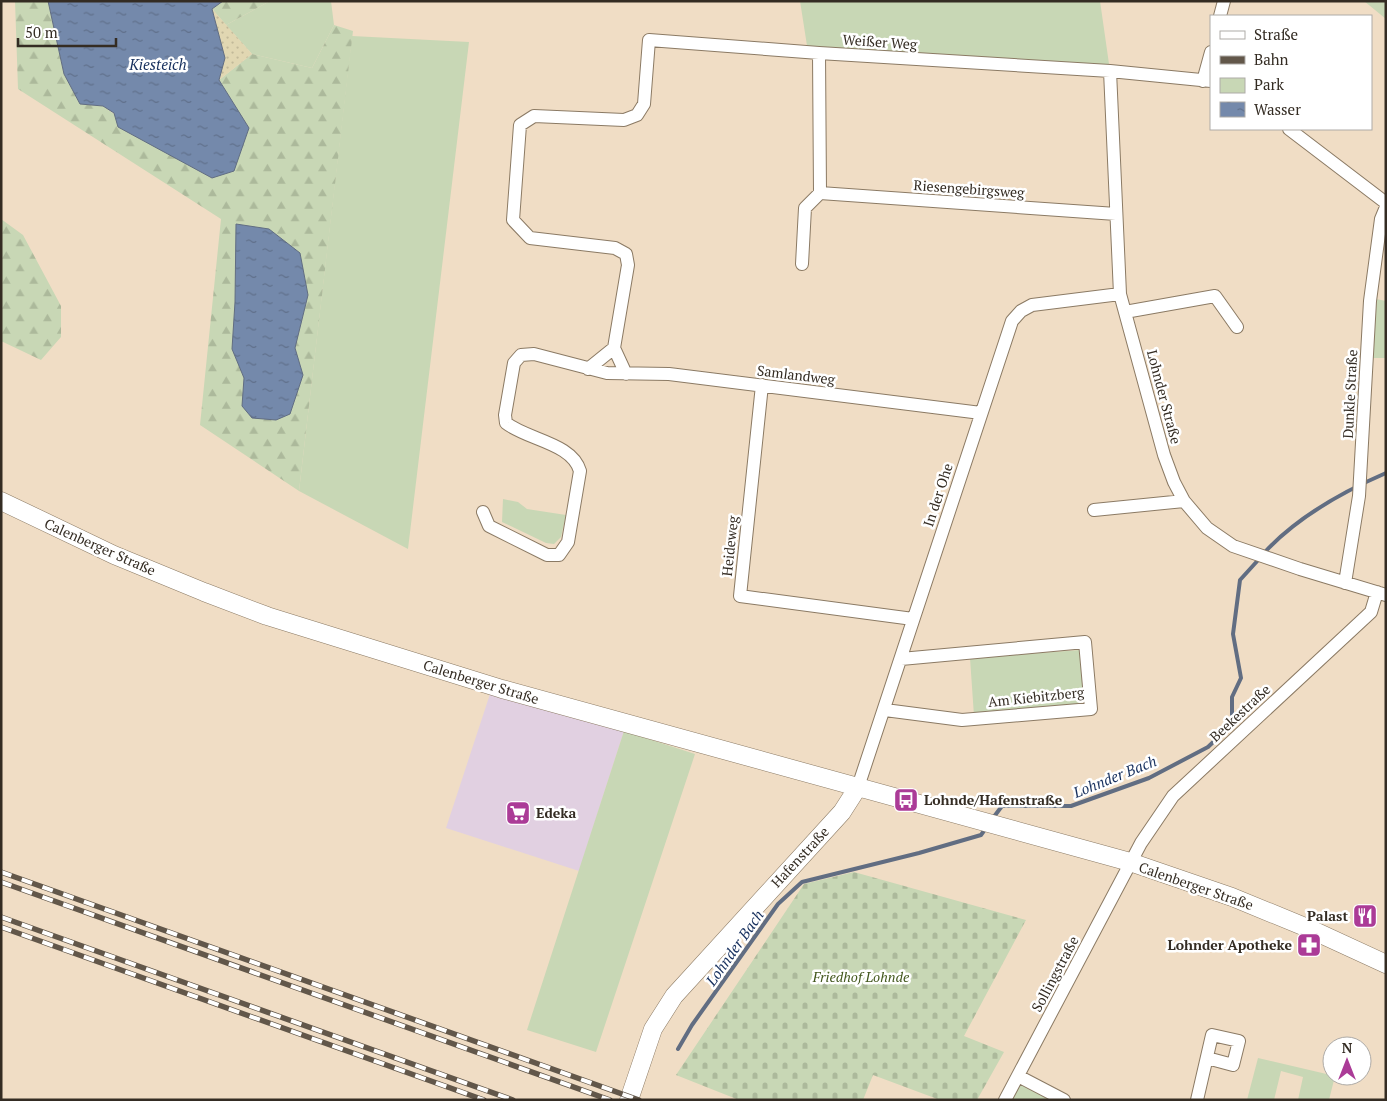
<svg xmlns="http://www.w3.org/2000/svg" width="1387" height="1101" viewBox="0 0 1387 1101" font-family="'PT Serif',serif">
	<style>
		.commercial { fill: #e1d0e1 }
		.green { fill: #c8d7b5 }
		.forest { fill: url(#forest-firs) }
		.sand { fill: url(#sand-dots) }
		.cemetery { fill: url(#cemetery-stones) }
		.water { fill: url(#water-ripples); stroke: #616d82 }
		.lines { fill: none; stroke-linecap: round; stroke-linejoin: round }
		.stream { stroke: #616d82; stroke-width: 4 }
		.street-casing { stroke: #8b7a64; stroke-width: 14 }
		.secondary-casing { stroke: #8b7a64; stroke-width: 19 }
		.street { stroke: #fff; stroke-width: 12 }
		.secondary { stroke: #fff; stroke-width: 18 }
		.rail-casing { stroke: #62574a; stroke-width: 5.5 }
		.rail { stroke: #fff; stroke-width: 4; stroke-dasharray: 11; stroke-linecap: butt }
		.labels { text-anchor: middle; stroke-width: 5; stroke-linejoin: round; paint-order: stroke }
		.street-label { font-size: 14px; fill: #342c23; stroke: #fff }
		.poi-label { font-size: 14px; font-weight: bold; fill: #342c23; stroke: #fff; text-anchor: start }
		.park-label { font-size: 14px; font-style: italic; fill: #42571c; stroke: #fff }
		.water-label { font-size: 15px; font-style: italic; fill: #162f5d; stroke: #fff }
	</style>
	<defs>
		<pattern id="forest-firs" width="22" height="20" patternUnits="userSpaceOnUse" patternTransform="scale(1.25)"><rect width="22" height="20" fill="#c8d7b5"/><path d="M5 1l3.5 6h-7zM16 11l3.5 6h-7z" fill="#acb99b"/></pattern>
		<pattern id="sand-dots" width="8" height="8" patternUnits="userSpaceOnUse" patternTransform="scale(1.25)"><rect width="8" height="8" fill="#e1d7b2"/><path d="M2 2h.1M6 6h.1" fill="none" stroke="#c2b999" stroke-width="1.8" stroke-linecap="round"/></pattern>
		<pattern id="cemetery-stones" width="16" height="16" patternUnits="userSpaceOnUse" patternTransform="scale(1.25)"><rect width="16" height="16" fill="#c8d7b5"/><path d="M2 7V4a2 2 0 0 1 4 0v3zM10 15v-3a2 2 0 0 1 4 0v3z" fill="#acb99b"/></pattern>
		<pattern id="water-ripples" width="26" height="14" patternUnits="userSpaceOnUse" patternTransform="scale(1.25)"><rect width="26" height="14" fill="#7489ab"/><path d="M2 4q2-2 4 0t4 0M15 11q2-2 4 0t4 0" fill="none" stroke="#60708b"/></pattern>
	</defs>
	<rect width="100%" height="100%" fill="#f0ddc5"/>
	<path class="commercial" d="M490,694l134,37 -45,140 -133,-43z"/>
	<path class="green" d="M270,1h61l3,24 -22,43 -60,-14 -26,-29z
		M800,1h300l10,70 -302,-19z
		M1364,1h22v18z
		M352,36l117,6 -61,507 -109,-58z
		M1376,299l10,2v57h-13z
		M503,499l15,3 9,7 39,6 -5,22 -7,7 -8,-1 -44,-21z
		M1080,650l4,45 -4,11 -106,10 -4,-58z
		M624,731l71,23 -99,298 -69,-22z
		M1258,1058l77,18 -6,24h-31l5,-23 -22,-6 -7,29h-27z
		M1020,1082l31,18h-41z"/>
	<path class="forest" d="M15,1h33l16,73 16,30 23,2 65,47 44,25 37,-50 -30,-48 33,-26 60,14 22,-43 19,6 -54,460 -99,-66 21,-206 -203,-130z
		M223,1h47l-44,24 -14,-16z
		M1,219l22,16 38,71v31l-20,23 -40,-19z"/>
	<path class="sand" d="M212,9l40,45 -33,26 6,-22z"/>
	<path class="cemetery" d="M854,872l172,48 -62,116 40,16 -27,48h-37l-67,-25 -10,25h-124l-63,-25 128,-191z"/>
	<path class="water" d="M48,1h175l-11,8 13,49 -6,22 30,48 -15,43 -22,7 -94,-51 -4,-14 -11,-7 -23,-2 -16,-30z
		M236,224l33,5 31,24 8,42 -13,53 8,27 -13,39 -14,6 -24,-2 -10,-12 2,-28 -12,-29 3,-47z"/>
	<g class="lines">
		<path class="stream" d="M1264,553c33,-36 78,-61 122,-80
			M993,818l9,-12h69l78,-28 59,-31 24,-23v-27l9,-19 -8,-44 7,-54 20,-22
			M678,1049l14,-24 86,-121 24,-22 117,-29 62,-18 5,-7"/>
		<defs>
			<path id="street" d="M1220,16l4,-15
				M819,53l1,140 296,21
				M1110,71l10,223 44,161 10,27 10,19 23,27 26,18 67,23 86,26
				M1203,81l8,-29
				M1289,129l97,74
				M802,264l3,-56 15,-15
				M1125,312l90,-16 22,31
				M588,369l26,-21
				M626,374l-12,-26 14,-83 -2,-11 -11,-6 -85,-10 -17,-18 7,-95 14,-9 90,4 13,-5 7,-11 5,-64 170,13 291,18 101,10
				M762,385l-22,211 173,23
				M1094,510l90,-9
				M483,512l6,14 58,29h12l9,-13 12,-71c-8,-28 -52,-31 -74,-48l-1,-8 9,-52 7,-8 13,-1 73,19 62,1 312,39
				M1345,583l14,-87 11,-195 11,-82 5,-12
				M885,710l77,10 129,-11 -6,-67 -184,17
				M858,787l154,-466 9,-10 11,-6 88,-11
				M1018,1076l46,24
				M1005,1100l136,-257 32,-47 198,-184 6,-20
				M1197,1100l15,-65 27,6 -6,24 -26,-7"/>
			<path id="secondary" d="M1,501l113,54 90,37 63,24 235,73 628,173 102,35 78,32 76,35
				M629,1100l24,-71 21,-33 168,-184 16,-25"/>
		</defs>
		<use href="#street" class="street-casing"/>
		<use href="#secondary" class="secondary-casing"/>
		<use href="#street" class="street"/>
		<use href="#secondary" class="secondary"/>
		<defs>
			<path id="rail" d="M1,872l638,228
				M1,882l609,218
				M1,917l512,183
				M1,927l483,173"/>
		</defs>
		<use href="#rail" class="rail-casing"/>
		<use href="#rail" class="rail"/>
	</g>
	<defs>
		<symbol id="bus-square" viewBox="-11 -11 22 22"><rect x="-9" y="-9" width="18" height="18" rx="4" fill="#ab3b97" stroke="#fff"/><path d="M-5-6H5V4H4V6H2V4H-2V6H-4V4H-5ZM-3.5-4V0h7V-4ZM-3.5 1.2v1.5H-2V1.2ZM2 1.2v1.5H3.5V1.2Z" fill="#fff"/></symbol>
		<symbol id="supermarket-square" viewBox="-11 -11 22 22"><rect x="-9" y="-9" width="18" height="18" rx="4" fill="#ab3b97" stroke="#fff"/><path d="M-6-5.5h2.5l.6 2H6L4.5 2H-2.5L-4.4-4H-6ZM-1.5 3.2a1.3 1.3 0 1 0 .1 0ZM3 3.2a1.3 1.3 0 1 0 .1 0Z" fill="#fff"/></symbol>
		<symbol id="restaurant-square" viewBox="-11 -11 22 22"><rect x="-9" y="-9" width="18" height="18" rx="4" fill="#ab3b97" stroke="#fff"/><path d="M-5-6h1v4h1v-4h1v4h1v-4h1v5L-1.5 .5V6h-2V.5L-5-1ZM5-6V6H3V1.5H1.5Q1.5-4 5-6Z" fill="#fff"/></symbol>
		<symbol id="pharmacy-square" viewBox="-11 -11 22 22"><rect x="-9" y="-9" width="18" height="18" rx="4" fill="#ab3b97" stroke="#fff"/><path d="M-2-6h4v4h4v4h-4v4h-4v-4h-4v-4h4Z" fill="#fff"/></symbol>
	</defs>
	<g fill-rule="evenodd">
		<use href="#bus-square" x="892" y="786" width="28" height="28"/>
		<use href="#supermarket-square" x="504" y="799" width="28" height="28"/>
		<use href="#restaurant-square" x="1351" y="902" width="28" height="28"/>
		<use href="#pharmacy-square" x="1295" y="931" width="28" height="28"/>
	</g>
	<g class="labels">
		<g class="street-label">
			<text transform="translate(880 42) rotate(4)" y="5">Weißer Weg</text>
			<text transform="translate(969 189) rotate(4)" y="5">Riesengebirgsweg</text>
			<text transform="translate(796 375) rotate(7)" y="5">Samlandweg</text>
			<text transform="translate(1350 394) rotate(-87)" y="5">Dunkle Straße</text>
			<text transform="translate(1164 397) rotate(75)" y="5">Lohnder Straße</text>
			<text transform="translate(938 495) rotate(-72)" y="5">In der Ohe</text>
			<text transform="translate(730 546) rotate(-84)" y="5">Heideweg</text>
			<text transform="translate(100 547) rotate(24)" y="5">Calenberger Straße</text>
			<text transform="translate(481 682) rotate(17)" y="5">Calenberger Straße</text>
			<text transform="translate(1036 697) rotate(-6)" y="5">Am Kiebitzberg</text>
			<text transform="translate(1240 713) rotate(-43)" y="5">Beekestraße</text>
			<text transform="translate(800 857) rotate(-47)" y="5">Hafenstraße</text>
			<text transform="translate(1196 886) rotate(19)" y="5">Calenberger Straße</text>
			<text transform="translate(1055 974) rotate(-62)" y="5">Sollingstraße</text>
		</g>
		<g class="poi-label">
			<text x="924" y="805">Lohnde/Hafenstraße</text>
			<text x="536" y="818">Edeka</text>
			<text x="1348" y="921" text-anchor="end">Palast</text>
			<text x="1292" y="950" text-anchor="end">Lohnder Apotheke</text>
		</g>
		<g class="park-label">
			<text x="861" y="982">Friedhof Lohnde</text>
		</g>
		<g class="water-label">
			<text x="158" y="70">Kiesteich</text>
			<text transform="translate(1115 777) rotate(-22)" y="5">Lohnder Bach</text>
			<text transform="translate(735 948) rotate(-55)" y="5">Lohnder Bach</text>
		</g>
	</g>
	<rect width="1387" height="1101" fill="none" stroke="#342c23" stroke-width="5"/>
	<rect x="1210" y="15" width="162" height="115" fill="#ffffff" stroke="#aeaba7"/>
	<rect x="1220" y="31" width="25" height="8" fill="#ffffff" stroke="#aeaba7"/>
	<text x="1254" y="40" font-size="15" fill="#342c23">Straße</text>
	<rect x="1220" y="56" width="25" height="8" fill="#62574a" stroke="#aeaba7"/>
	<text x="1254" y="65" font-size="15" fill="#342c23">Bahn</text>
	<rect x="1220" y="78" width="25" height="15" fill="#c8d7b5" stroke="#aeaba7"/>
	<text x="1254" y="90" font-size="15" fill="#342c23">Park</text>
	<rect x="1220" y="102" width="25" height="15" fill="url(#water-ripples)" stroke="#aeaba7"/>
	<text x="1254" y="115" font-size="15" fill="#342c23">Wasser</text>
	<g transform="translate(1347 1061)"><circle r="24" fill="#ffffff" stroke="#aeaba7"/>
	<path d="M0-4L9 19L0 12L-9 19Z" fill="#ab3b97"/>
	<text y="-8" font-size="14" font-weight="bold" text-anchor="middle" fill="#342c23">N</text>
	</g>
	<path d="M18 38v8h98v-8" fill="none" stroke="#342c23" stroke-width="2.5"/>
	<text x="25" y="38" font-size="15" fill="#342c23" stroke="#ffffff" stroke-width="4" paint-order="stroke">50 m</text>
</svg>
